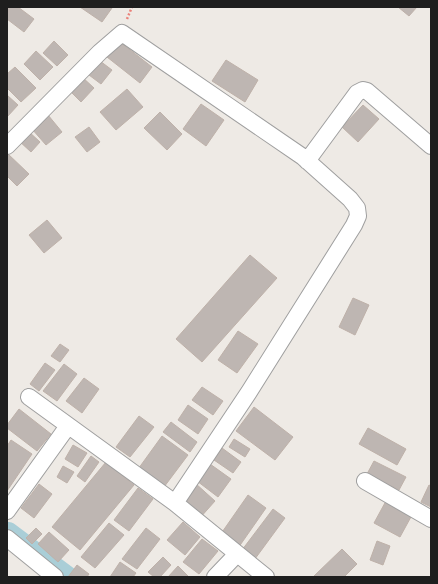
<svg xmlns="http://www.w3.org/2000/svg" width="438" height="584" viewBox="0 0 438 584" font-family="'DejaVu Sans',sans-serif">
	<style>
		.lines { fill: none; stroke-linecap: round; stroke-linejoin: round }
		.canal { stroke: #aaced7; stroke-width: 16 }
		.building { fill: #beb6b2; stroke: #beb1a9 }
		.minor-casing { stroke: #9f9f9f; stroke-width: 18 }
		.path { stroke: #eb8179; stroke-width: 2.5; stroke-dasharray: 2 2; stroke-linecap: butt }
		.minor { stroke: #fff; stroke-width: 16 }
	</style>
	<rect width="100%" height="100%" fill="#eeeae5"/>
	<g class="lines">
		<path class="canal" d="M9,530l63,47"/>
	</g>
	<path class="building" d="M8,7h10l16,12 -10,13 -17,-13z
		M80,7h30l2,1 -10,14z
		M398,7h19l-8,9z
		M54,41l14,14 -11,11 -14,-13z
		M120,42l32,25 -12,16 -33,-26z
		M36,51l17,16 -13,13 -16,-16z
		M96,58l16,12 -11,14 -16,-12z
		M226,60l32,20 -13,22 -33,-21z
		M15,67l21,21 -15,14 -14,-14v-14z
		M81,76l13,12 -13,14 -13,-13z
		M127,89l16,18 -27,23 -16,-18z
		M7,95l11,10 -11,12z
		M201,104l23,16 -18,26 -23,-17z
		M363,105l16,14 -21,23 -16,-15z
		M160,112l22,22 -15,16 -23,-22z
		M48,115l14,17 -16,13 -14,-16z
		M89,127l11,15 -13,10 -12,-15z
		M27,130l13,12 -9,10 -13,-12z
		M7,153l22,21 -12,12 -10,-10z
		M47,220l15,18 -18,15 -15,-18z
		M250,255l27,23 -75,84 -26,-23z
		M353,298l16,7 -14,30 -16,-8z
		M238,331l20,13 -21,29 -19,-13z
		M60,344l9,6 -9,12 -9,-6z
		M45,363l10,7 -16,21 -9,-7z
		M64,364l13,10 -20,27 -14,-10z
		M84,378l15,11 -17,24 -16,-12z
		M202,387l21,14 -10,14 -21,-15z
		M188,405l20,14 -10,15 -20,-14z
		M254,407l39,30 -18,23 -39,-29z
		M19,409l32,25 -14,17 -30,-23v-3z
		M139,416l15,11 -24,30 -14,-10z
		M171,422l26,20 -7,10 -27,-20z
		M368,428l38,21 -9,16 -38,-21z
		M162,436l26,19 -27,36 -25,-19z
		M234,439l16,10 -5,8 -16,-10z
		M11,440l21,14 -25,37v-45z
		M73,445l14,8 -9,14 -13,-8z
		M222,448l19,14 -8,11 -19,-13z
		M91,456l8,6 -14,20 -8,-6z
		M374,461l32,16 -7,13 -32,-16z
		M106,462l28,23 -54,65 -28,-23z
		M210,464l21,15 -13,18 -21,-16z
		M63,466l11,6 -7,11 -10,-6z
		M195,483l20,18 -16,18 -20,-18z
		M39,484l13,10 -18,24 -13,-10z
		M429,485l2,1v21l-10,-5z
		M138,488l15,11 -24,32 -15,-11z
		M248,495l18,13 -30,43 -18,-13z
		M386,501l26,14 -12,22 -26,-14z
		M273,509l12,9 -33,45 -13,-9z
		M183,522l17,15 -15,18 -18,-15z
		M109,523l15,12 -29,33 -14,-11z
		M36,528l6,6 -10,10 -6,-6z
		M146,528l14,11 -23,30 -15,-10z
		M49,532l20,18 -11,12 -20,-18z
		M202,539l16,12 -19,23 -16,-12z
		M377,541l13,5 -7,19 -13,-5z
		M342,549l15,15 -13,13h-29l-1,-1z
		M163,557l8,8 -11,12h-6l-6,-5z
		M120,562l16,11 -3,4h-23z
		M77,565l12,9 -2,3h-19z
		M178,566l11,11h-21z"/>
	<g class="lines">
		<defs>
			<path id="minor" d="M7,146l93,-94 22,-19 181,124 47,42 7,9 1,8 -4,9 -105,167 -74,111
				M307,161l50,-68 6,-3 4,1 64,55
				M29,397l146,106 91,74
				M365,481l66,38
				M7,511l61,-85
				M7,538l48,39
				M215,577l22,-23"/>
		</defs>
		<use href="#minor" class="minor-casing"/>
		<path class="path" d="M127,19l5,-12"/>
		<use href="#minor" class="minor"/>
	</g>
	<rect width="438" height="584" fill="none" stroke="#1e1e1e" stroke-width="16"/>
</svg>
